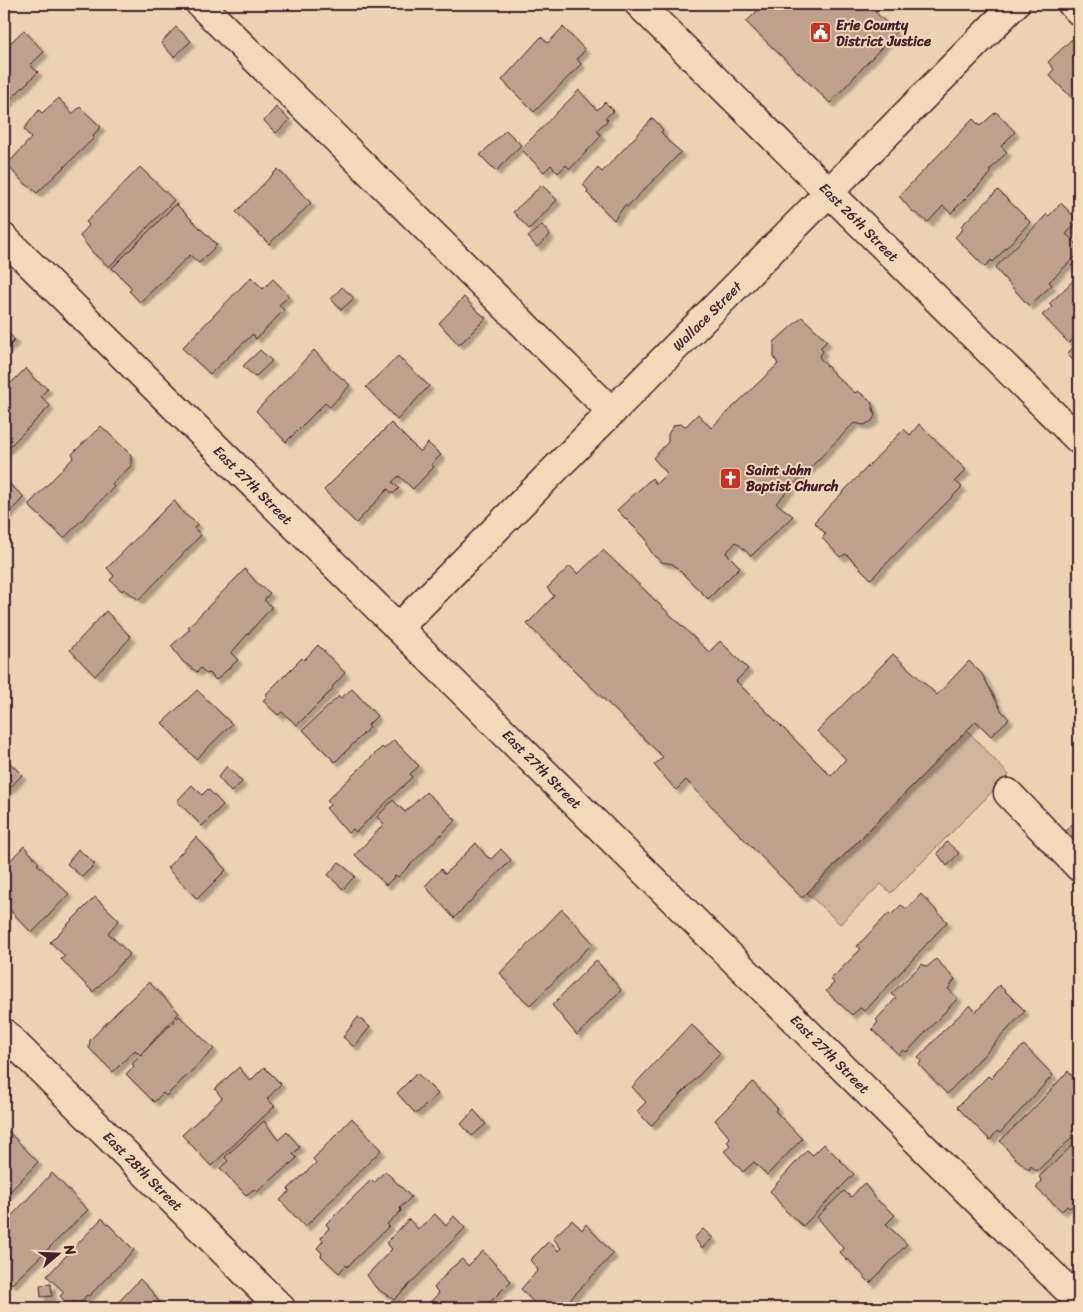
<svg xmlns="http://www.w3.org/2000/svg" width="1083" height="1312" viewBox="0 0 1083 1312" font-family="Sriracha,sans-serif">
	<style>
		.green { fill: #d0b49c; stroke: #8d6a64 }
		.building { fill: #bea08d; stroke: #4a1f2b; filter: url(#shadow) }
		.lines { fill: none; stroke-linecap: round; stroke-linejoin: round }
		.minor-casing { stroke: #4a1f2b; stroke-width: 31 }
		.major-casing { stroke: #4a1f2b; stroke-width: 31 }
		.minor { stroke: #f1d9b9; stroke-width: 28 }
		.major { stroke: #f1d9b9; stroke-width: 28 }
		.labels { text-anchor: middle; stroke-width: 4; stroke-linejoin: round; paint-order: stroke }
		.poi-label { font-size: 14px; font-weight: bold; fill: #4a1f2b; stroke: #f1d9b9; text-anchor: start }
		.street-label { font-size: 14px; fill: #4a1f2b; stroke: #f1d9b9 }
	</style>
	<defs>
		<filter id="shadow"><feDropShadow dx="4.5" dy="4.5" stdDeviation="1" flood-color="#0004"/></filter>
	</defs>
	<rect width="100%" height="100%" fill="#ead2b3"/>
	<filter id="ink" filterUnits="userSpaceOnUse"><feTurbulence type="fractalNoise" baseFrequency=".02" numOctaves="2"/><feDisplacementMap in="SourceGraphic" scale="10" xChannelSelector="R" yChannelSelector="G"/><feConvolveMatrix kernelMatrix="1 2 1 2 8 2 1 2 1" color-interpolation-filters="sRGB"/></filter>
	<g filter="url(#ink)">
		<path class="green" d="M967,730l42,45 -118,118 -10,-9 -41,40 -33,-31z"/>
		<path class="building" d="M764,4h103l29,28 -66,71 -84,-81z
			M176,27l15,14 -17,16 -13,-14z
			M563,27l22,23 -8,9 4,5 -47,48 -32,-32 39,-43 7,6z
			M24,30l20,22 -14,13 8,7 -34,34v-64l4,3z
			M1072,39l6,7 1,-1v60l-30,-30 5,-6 -6,-7z
			M579,90l18,20 8,-8 9,9 -9,7 3,2 -11,10 4,6 -31,33 -4,-4 -8,8 -7,-8 -7,7 -23,-23z
			M59,98l13,16 8,-7 21,20 -8,8 1,3 -57,55 -16,-13 -14,-15 24,-27 -7,-9 15,-19 3,3z
			M276,107l14,13 -14,13 -12,-12z
			M996,112l19,20 -14,14 6,6 -18,19 2,2 -40,40 -8,-7 -15,16 -17,-12 -12,-14 74,-77 7,7z
			M653,118l10,12 -2,2 8,10 12,10 -54,55 -2,-2 -11,15 -27,-27 1,-3 -5,-5 15,-17 4,4z
			M506,130l15,15 -25,26 -16,-16z
			M140,167l34,33 -65,67 -17,-15 -12,-16 9,-11 -3,-3z
			M278,169l33,34 -42,41 -33,-32z
			M542,185l15,15 -28,29 -16,-17z
			M998,190l32,32 -37,40 -2,-2 -6,7 -30,-30 8,-8 -2,-3z
			M1061,203l17,18 -12,13 13,12v7l-30,29 3,3 -23,21 -34,-38 52,-54 2,2z
			M176,204l41,41 -18,18 -9,-8 -50,47 -11,-11 3,-3 -20,-20z
			M542,225l8,10 -13,12 -9,-10z
			M1079,275v61l-2,-1 -8,8 -27,-28 10,-8 -3,-3z
			M251,277l12,12 10,-10 16,17 -10,9 5,5 -28,29 -3,-5 -43,40 -28,-26z
			M342,287l12,11 -13,12 -10,-11z
			M464,297l10,11 12,10 -27,27 -20,-22z
			M802,317l25,24 -7,7 3,3 -4,6 17,19 19,17 3,-2 13,10 4,14 -3,6 -8,4 -10,-2 -78,80 17,13 -42,40 -15,-14 -10,11 14,14 -32,32 -35,-35 -11,-2 -8,-6 -6,-9 -2,-8 -29,-29 35,-32 4,6 11,-11 -14,-15 15,-16v-8l6,-9 7,-1 5,2 12,-12 13,14 67,-64 -4,-7v-15z
			M4,329l11,11 -11,11z
			M1079,341v25l-12,-12z
			M260,350l12,11 -17,16 -12,-11z
			M314,350l16,18 20,17 -20,22 -5,-4 -39,39 -30,-31z
			M398,356l31,30 -32,34 -31,-33z
			M26,368l9,12 13,8 -7,8 9,10 -46,46v-69l3,-3 4,3z
			M391,423l29,29 8,-9 13,12 -10,9 3,3 -21,22 -14,-13 -7,6 7,6 -6,6 -5,-5 -32,34 -32,-33z
			M919,424l47,46 -11,11 7,6 -91,92 -25,-25 -6,3 -18,-19 4,-4 -12,-12 90,-93 6,6z
			M101,426l30,29v11l-19,18 2,3 -50,51 -36,-33 46,-48 -2,-3z
			M4,479l20,18 -20,21z
			M174,500l9,13 15,11 -4,4 7,7 -62,65 -15,-11 -2,2 -12,-11 4,-4 -7,-8z
			M603,550l106,102 11,-11 28,28 -12,12 95,95 15,-17 -29,-28 76,-77 44,41 32,-34 13,13 19,36 8,9 -18,17 -15,-15 -174,177 -116,-118 -10,10 -22,-25 9,-8 -136,-133 27,-28 -7,-8 23,-22 8,8z
			M245,569l11,13 14,11 -6,7 8,7 -41,46 7,7 -22,20 -7,-7 -3,1 -5,-6 -4,4 -14,-10 -12,-16 19,-17 -2,-2z
			M106,611l25,26 -36,39 -25,-26z
			M318,645l27,28 -13,14 1,2 -36,36 -15,-13 -4,3 -15,-14 4,-5 -1,-2 36,-36 2,2z
			M352,689l25,27 -9,9 2,2 -35,35 -32,-32 36,-34 2,2z
			M197,690l35,34 -36,35 -34,-36z
			M394,740l25,26 -9,8 2,3 -56,55 -3,-3 -5,4 -22,-25 4,-3 -3,-5 55,-53 2,2z
			M4,757l18,18 -18,19z
			M227,766l15,16 -11,10 -13,-15z
			M192,785l10,10 6,-6 15,16 -21,21 -25,-25z
			M426,792l30,28 -58,57 -2,-2 -10,10 -31,-30 29,-31 -7,-7 16,-17 12,12z
			M1079,817v38l-17,-20z
			M196,837l30,33 -29,29 -30,-31z
			M947,842l12,11 -12,13 -10,-13z
			M476,843l10,13 5,3 10,-10 10,11 -57,58 -29,-32 16,-17 4,5z
			M24,846l15,17 -2,1 32,30 -37,39 -28,-29v-37z
			M78,849l17,15 -13,13 -15,-13z
			M339,862l16,14 -12,13 -15,-14z
			M921,894l26,28 -82,89 -5,-3 -8,7 -26,-24 8,-8 -3,-4 30,-30 -4,-3 32,-33 2,2 10,-10 6,4z
			M95,897l24,23 -11,13 22,21 -37,38 -32,-33 4,-3 -15,-14z
			M562,909l31,34 -63,62 -18,-16 -12,-16z
			M936,959l19,20 -7,10 10,9 -51,54 -4,-2 -4,5 -27,-26 6,-7 -2,-2 20,-22 -5,-4 31,-30 5,3z
			M596,960l25,30 -44,45 -25,-30z
			M149,982l30,31 -39,42 -5,-5 -22,22 -24,-24 1,-8 26,-27z
			M999,985l26,26 -78,83 -28,-29 2,-4 -3,-3 26,-28 26,-25 6,7z
			M179,1016l35,33 -48,47 -3,-3 -9,9 -28,-28 8,-8 -2,-2z
			M358,1017l12,10 -16,20 -11,-10z
			M691,1024l29,29 -69,73 -14,-15 9,-9 -14,-15z
			M1024,1045l29,30 -53,58 -3,-2 -7,9 -33,-33 31,-31 4,3 4,-8z
			M239,1067l11,14 14,-14 17,17 -14,15 8,7 -64,60 -29,-31 40,-37 -7,-9z
			M1068,1071l11,14v46l-42,40 -6,-5 -2,4 -16,-14 -13,-15 34,-33z
			M417,1073l21,21 -22,20 -19,-21z
			M753,1082l24,26 -2,3 27,28 -35,36 -13,-13 -11,10 -19,-21 6,-5 -3,-5 3,-3 -15,-18z
			M474,1110l12,14 -14,12 -11,-12z
			M352,1118l29,32 -76,77 -25,-27 10,-9 -2,-2 28,-26 -3,-4z
			M264,1121l14,19 9,-8 13,15 -7,7 4,4 -40,34 -3,-3 -8,6 -26,-27 8,-7 -3,-4z
			M4,1127l34,35 -34,36z
			M1079,1139v59l-9,10 -3,-2 -5,5 -26,-23 6,-7 -3,-4z
			M824,1144l30,30 -51,52 -17,-15 -16,-20 37,-41 6,5z
			M385,1171l26,26 -11,11 1,3 -14,13 2,2 -42,41 -1,-2 -7,8 -18,-17 1,-3 -5,-5 6,-7 -2,-3 8,-10 -3,-4 45,-44 3,3z
			M52,1173l36,37 -76,74 -8,-10v-50z
			M864,1183l13,17 18,15 -9,9 21,20 -37,39 -22,-24 -1,2 -7,-9 4,-3 -27,-32 27,-26 7,6z
			M435,1214l11,12 8,-10 11,12 -71,72 -18,-12 -9,-13 25,-26 -6,-6 23,-24 9,10z
			M102,1218l32,32 -45,46 -2,-1 -9,10 -4,-4 -5,5 -9,-10 4,-4 -17,-16z
			M572,1220l10,10 4,-6 27,30 -51,54h-23l-18,-19 17,-19 -8,-10 19,-19 9,10 3,-3 -8,-10z
			M703,1229l10,9 -11,10 -8,-10z
			M483,1251l28,30 -27,27h-60l15,-15 -5,-5 16,-19 12,-10 6,7z
			M140,1279l13,14 7,11 7,4h-54z
			M51,1284l1,12 -11,1 -1,-12z"/>
		<g class="lines">
			<defs>
				<path id="minor" d="M200,4l412,408
					M1072,4l7,7
					M4,238l1075,1063
					M398,628l617,-624
					M1008,793l71,74
					M4,1033l277,275"/>
				<path id="major" d="M639,4l440,436"/>
			</defs>
			<use href="#minor" class="minor-casing"/>
			<use href="#major" class="major-casing"/>
			<use href="#minor" class="minor"/>
			<use href="#major" class="major"/>
		</g>
	</g>
	<defs>
		<symbol id="civic-square" viewBox="-11 -11 22 22"><rect x="-9" y="-9" width="18" height="18" rx="4" fill="#c8321e" stroke="#f1d9b9"/><path d="M-.6-6.5H3V-4.5H.6V-3L4-1V1h2V6H-6V1h2V-1L-.6-3ZM-1.2 2.5V6h2.4V2.5Z" fill="#fff"/></symbol>
		<symbol id="church-square" viewBox="-11 -11 22 22"><rect x="-9" y="-9" width="18" height="18" rx="4" fill="#c8321e" stroke="#f1d9b9"/><path d="M-1.2-6h2.4v3.5h3.3v2.4h-3.3V6h-2.4V-.1h-3.3v-2.4h3.3Z" fill="#fff"/></symbol>
	</defs>
	<g fill-rule="evenodd">
		<use href="#civic-square" x="808" y="20" width="25" height="25"/>
		<use href="#church-square" x="718" y="466" width="25" height="25"/>
	</g>
	<g class="labels">
		<g class="poi-label">
			<text x="836" y="30">Erie County<tspan x="836" dy="16">District Justice</tspan></text>
			<text x="746" y="475">Saint John<tspan x="746" dy="16">Baptist Church</tspan></text>
		</g>
		<g class="street-label">
			<text transform="translate(859 222) rotate(45)" y="5">East 26th Street</text>
			<text transform="translate(707 316) rotate(-45)" y="5">Wallace Street</text>
			<text transform="translate(253 485) rotate(45)" y="5">East 27th Street</text>
			<text transform="translate(542 769) rotate(45)" y="5">East 27th Street</text>
			<text transform="translate(830 1054) rotate(45)" y="5">East 27th Street</text>
			<text transform="translate(143 1171) rotate(45)" y="5">East 28th Street</text>
		</g>
	</g>
	<rect width="1083" height="1312" fill="none" stroke="#f1d9b9" stroke-width="20"/>
	<rect x="10" y="10" width="1063" height="1292" fill="none" stroke="#4a1f2b" stroke-width="2" filter="url(#ink)"/>
	<g transform="translate(58 1254) rotate(71)" stroke="#f1d9b9" stroke-width="4" paint-order="stroke">
	<path d="M0-4L9 19L0 12L-9 19Z" fill="#4a1f2b"/>
	<text y="-8" font-size="14" font-weight="bold" text-anchor="middle" fill="#4a1f2b">N</text>
	</g>
</svg>
